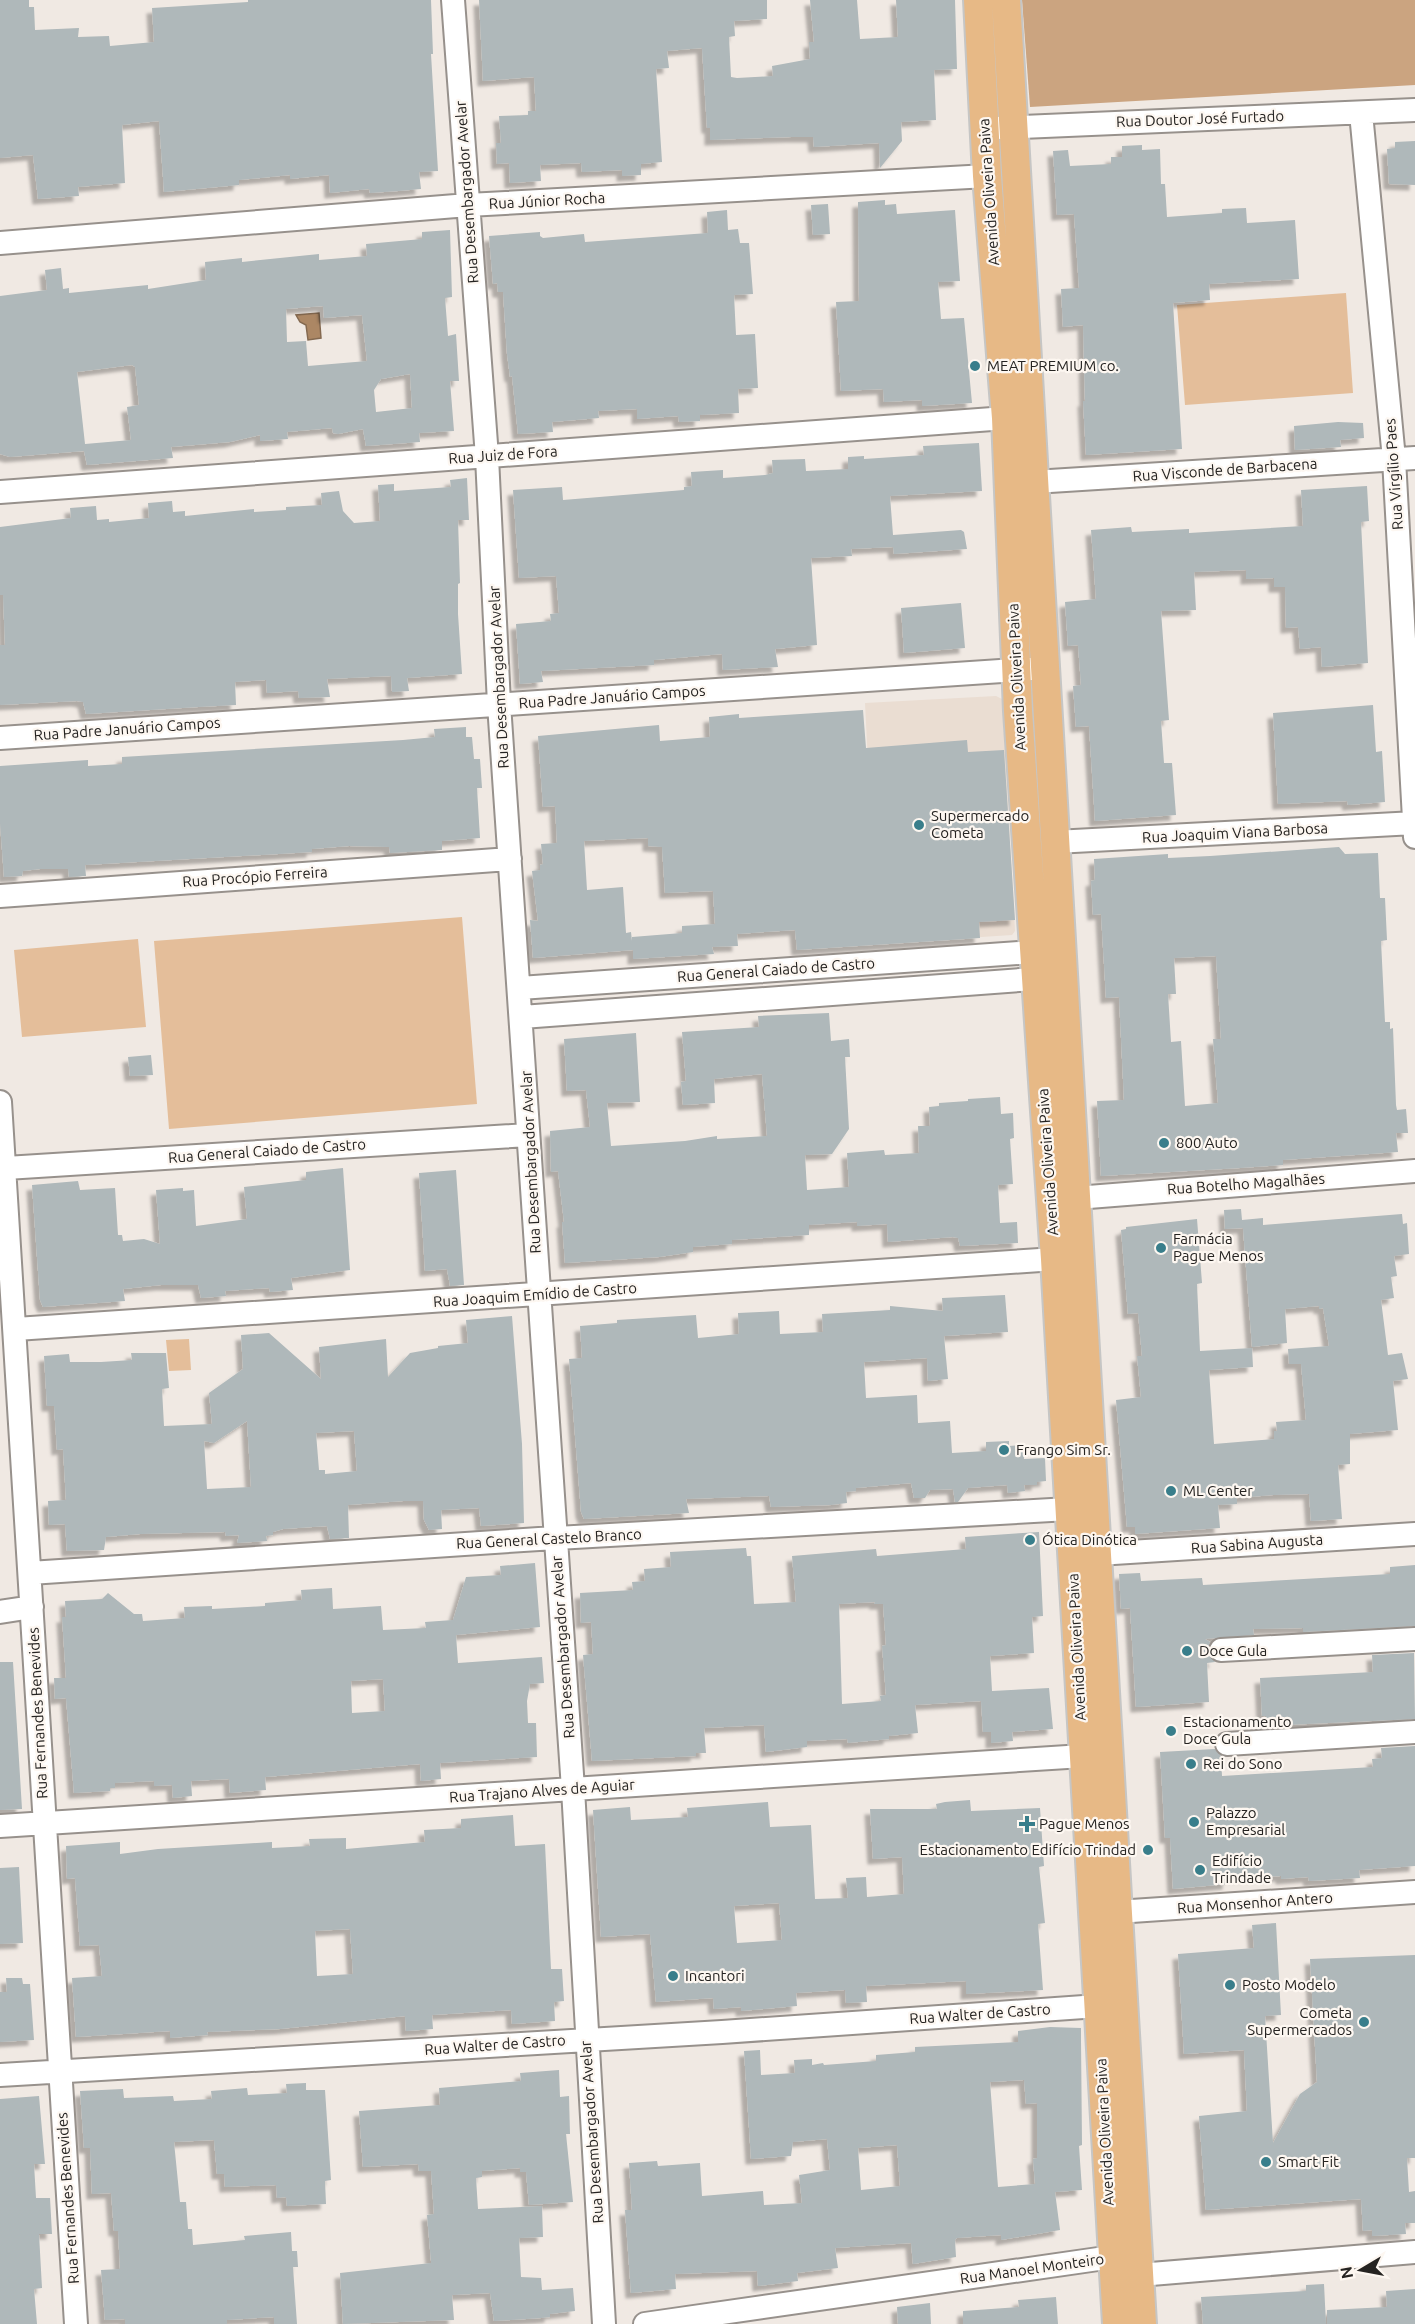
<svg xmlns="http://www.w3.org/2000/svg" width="1415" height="2324" viewBox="0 0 1415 2324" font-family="Ubuntu,sans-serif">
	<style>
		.built { fill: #eaddd2 }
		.green { fill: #e4be9a }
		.forest { fill: #cba480 }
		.water { fill: #ac8764; stroke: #846950; stroke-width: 1.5 }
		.building { fill: #afb8ba; fill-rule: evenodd; filter: url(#shadow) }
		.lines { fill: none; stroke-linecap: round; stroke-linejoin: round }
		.minor-casing { stroke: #97918c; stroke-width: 26 }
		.major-casing { stroke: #c6c6c5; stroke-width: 32 }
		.minor { stroke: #fff; stroke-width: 22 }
		.major { stroke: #e7b986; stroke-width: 28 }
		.poi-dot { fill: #397e8b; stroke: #fdf7f1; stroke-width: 2 }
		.labels { text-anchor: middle; stroke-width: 4.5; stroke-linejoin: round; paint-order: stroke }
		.street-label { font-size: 15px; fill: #252321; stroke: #fdf7f1 }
		.poi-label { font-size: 15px; fill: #252321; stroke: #fdf7f1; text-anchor: start }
	</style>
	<defs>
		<filter id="shadow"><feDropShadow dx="-5.5" dy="5.5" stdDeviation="1.5" flood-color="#0004"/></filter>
	</defs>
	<rect width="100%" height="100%" fill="#f0e9e3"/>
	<path class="built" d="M996,696l6,3 13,232 -3,4 -215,14 -9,-122 83,-5 -6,-119z"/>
	<path class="green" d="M1346,293l7,100 -168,12 -8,-100z
		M462,917l15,187 -308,25 -15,-188z
		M138,939l8,88 -124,10 -8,-87z
		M189,1339l2,31 -22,1 -3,-31z"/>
	<path class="forest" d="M1022,0h393v85l-385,22z"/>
	<path class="water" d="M319,313l2,25 -13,2 -2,-15 -6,-3 -4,-7z"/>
	<path class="building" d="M0,0h29v7h5l1,23 44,-2 -1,9 31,-1 1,10 44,-4 -2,-34 96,-6v-2h183l2,54h-2l7,117 -19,1 2,17 -23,2 -28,2 -1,-4 -39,4 -1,-18 -39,4v-4l-51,5v5l-75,7 -5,-71 -37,4 3,58 -47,4 1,9 -41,3 -5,-44 -33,3z
		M479,0h288v19l-33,2 1,15 -6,1 2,40 6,1 36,-2 -1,-10 38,-7 -1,-17h5l-4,-42h47l3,39 38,-2 -2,-37h59l2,69 -23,1 2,50 -35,2 1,19 -22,27 -1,-25 -65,4 -1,-10h-22l-81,3v-12h-3l-5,-80 -35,3 2,17 -13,1 6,93 -21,2v11l-19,1v-6l-40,2 -1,-9 -41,2 1,16 -31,2 -1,-20 -12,1 -1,-21h5l-2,-27 29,-1v-4h8l-2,-34 -51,4z
		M1415,141v44l-26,-1 -2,-35 8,-1v-6z
		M1142,145v5l18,-1 1,35h4l2,33 55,-4v-4l24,-1 1,15 48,-3 4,59 -90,5 1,16 -37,3 9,146 -96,6 -3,-54h2l-2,-76 -20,2 -2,-38 18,-1 -5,-74 -17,1 -4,-64 15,-1 2,16 41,-2v-7h11v-11z
		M885,200v5l11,-1 1,10 58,-4 5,71 -22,1 3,37 23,-1 8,85 -50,3v-6l-38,2 -1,-13 -42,2 -5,-89 23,-1 -1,-99z
		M828,204l2,30 -17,1 -2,-30z
		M727,210l1,20 10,-1 2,14h9l4,51 -19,1 2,40 19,-1 3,54 -20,1 1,24 -39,2v6l-21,1 -1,-6 -41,3v-10l-39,2 1,7 -47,4 1,10 -35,2 -6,-58 -2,1 -3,-23 -4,-62h-5l-1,-9 -4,1 -4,-48 51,-4v4l3,2 41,-4 1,8 123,-9 -1,-21z
		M450,230l2,67 -7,1 3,38 8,-2 3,47h-9l4,50 -35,2 1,9 -54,4 -3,-17 -25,5 -5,-1 -1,-5 -45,4 1,7 -28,2v-6l-30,7 -59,5 2,11 -86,7 -3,-14 -74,6 -10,-3v-158l47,-6 -2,-20 16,-2 2,21 6,-1v5l79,-8v4l58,-9 -1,-18 37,-4v4l77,-8v6l48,-4 -1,-12 56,-5v-7zM323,306l1,12 38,-3 5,46 -59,5 -2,-25 -19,1 -1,-33zM132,365l3,2 4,38 -12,2 4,33 -46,4 -8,-72zM410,374l2,34 -36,4 -2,-22 7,-11z
		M1338,422l25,1 1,15 -24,2 1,7 -46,3 -1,-24z
		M979,443l3,48 -92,5 3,39 68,-5 3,2 3,17 -73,5 -1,-7 -42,2 1,7 -41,2 6,87 -42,4 3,18 -55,3 -1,-16 -68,6v5l-113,6 2,11 -23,2 -4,-60 35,-3 -1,-7 9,-1 -3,-37 -37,2 -6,-88 49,-3 1,13 121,-10v-3l8,-1 -1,-14 32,-2v8l42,-3 8,-2 -1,-13 33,-1 1,12 42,-2v-12l16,-1v3l60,-4 -1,-9z
		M467,478l2,42h-11l2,63 -2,1v30l4,60 -55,4 2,13 -17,1 -1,-16 -64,3 3,18 -31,1 -1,-7 -31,2 -1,-13 -31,2 1,23 -38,2 -112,7 -3,-12 -6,-1 -77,4v-60h5l-2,-50h-3v-68l71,-9 -1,-10 26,-2 1,14 12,-1v3l40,-4 -1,-15 24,-2 1,11 12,-1v5l69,-7v3l32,-2v-3l36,-2 -1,-12 18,-2 4,20 11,12 26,-2 -2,-36 16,-1v7l57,-4 -1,-7z
		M1367,486l2,35 -8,1 7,141 -46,4 -1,-20 -21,2 -2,-22 -12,1 -1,-41h-11v-9l-28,1v-9l-52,2 2,38 -35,1 8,109 -8,1 3,42h8l4,52 -81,6 -6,-95 -13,1 -3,-41 8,-1 -3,-40 -10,1 -3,-44 31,-3 -5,-69 40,-3 1,5 57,-3v4l114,-7 -2,-36z
		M961,603l4,45 -61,5 -3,-45z
		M1373,705l3,47 6,-1 3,51 -37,3 -1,-4 -69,3 -5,-91z
		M863,710l3,38 101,-8 1,12 36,-2 11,170 -36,2 1,16 -183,12 -2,-20 -58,4 1,12 -26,1 2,7 -81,5v-9l-100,8 -3,-38 8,1 -6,-50 8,-1v-5l3,-1 -2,-20 16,-1 -2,-37 -12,1 -5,-71 121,-11 1,16 50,-4 -1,-20 30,-3v4zM648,838v8l14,1 3,46 48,-2 2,33 -33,2v7l-50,4v4l-1,-9 -5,1 -3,-46 -36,3 -3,-49z
		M466,727v10h6l2,22h6l2,29h-5l3,50 -38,3v9l-52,3 -1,-6 -40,-1 -37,3v3l-227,13 1,11 -17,1 -1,-8h-28l-17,2 -1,5 -18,1 -4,-54v-57l88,-6v6l34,-2v-7l281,-17 32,-3 -1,-8z
		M1339,847l6,7 33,-1 2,45h5l2,42 -6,1 4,81h5v7l3,-1 3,77 1,5 9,-1 2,24h-12l2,19 -115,8v5l-43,3 -139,8 -4,-75 27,-1 -5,-103 -13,1 -5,-84 -8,1 -2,-34 4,-1 -1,-21 74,-5v4l42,-2zM1216,956l5,83h-8l5,64 -33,3 -4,-65 -10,1 -3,-48h8l-2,-36z
		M829,1013l2,28 18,-2 1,18h-5l4,72 -17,25 -27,1 2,35 42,-3 -2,-34 37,-3 1,5 34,-2 -1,-27h12l-1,-19 10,-1v-3l29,-2v-2l32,-2 1,17 12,-1 1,25 -4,1 3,45 -15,1 2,38 17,-1 1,21 -58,3 -2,-8 -5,-1 -65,5 -1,-18 -30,2v-4l-48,3v10l-77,5v4l-39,3v5l-34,5 -94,6 -3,-41h2l-6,-51 -7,1 -1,-41 40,-4 -4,-37 -19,1 -3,-52 72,-6 4,69 -33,1 4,43 74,-5 32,-5v3l50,-3 -5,-62 -48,5 1,24 -32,2 -2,-23 5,-1 -4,-49 77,-5 -1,-11z
		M151,1055l2,20 -23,1 -2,-19z
		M343,1168l7,102 -59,8 2,12 -23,2 -1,-4 -44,3 1,5 -25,2 -3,-13h-37l-38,4 2,12 -82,6 -3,-7 -8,-115 46,-4 2,9 35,-2 3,47h4l1,6 21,-2 16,5 -4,-54 27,-2v3l11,-1 2,36 51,-7 -3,-32 62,-7v-8z
		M456,1170l8,115 -14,1 -3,-17 -22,2 -6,-98z
		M1241,1209l1,11 21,-2v7l139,-11 1,10 4,-1 2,31 -15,2 3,20 -6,1 3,21 -13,2 7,55 14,-2 6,26 -15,2 5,49 -48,4v30l-12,1 4,54 -31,2 -2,-27 -36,1 -36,3v6l-19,1 2,23 -85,6v-7h-8l-11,-127 25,-3 -4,-41h5l-4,-43 -10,1 -7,-84 5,-1v-2l71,-8 5,64 -5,1 3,67 52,-3 1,19 -44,3 5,74 60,-5v-8h3l-1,-9 30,-2 -5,-56h-12l-1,-15 41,-3 -6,-38 -4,1v-3l-34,3 2,34 -35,4 -9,-119 -18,1 -1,-19z
		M1005,1295l3,37 -64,4 4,43 -20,2 -1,-23 -63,4 2,36 51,-3 1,28 32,-2 2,32 34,-2v-9l23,-1v5l14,-1 1,14 21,-1 1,23 -9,1v3h-13l1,6 -17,2 -1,-8 -39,3 -10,14h-3l-2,-13 -23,1 -5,8h-11l-3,-15 -55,5v3l-10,1 1,11 -16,2 -60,2 -2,-11 -83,3 3,14 -105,6 -3,-7 -12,-153 13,-1 -2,-32 37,-3v-3l79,-5 2,23 41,-4 -1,-21 41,-2 1,23 43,-2 -1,-18 68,-4v-4l53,5 -1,-13z
		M512,1316l10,128 2,79 -43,3 -2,-18 -38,2 1,19 -13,1 -5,-10 -1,-19h-20l-55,4 1,33 -19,1 -3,-13 -44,3 -10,3v3l-7,1 1,5 -30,2 2,-8 -13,1 -1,-4 -85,2 -34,3 -2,13 -37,1 -2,-27 -16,1 -1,-24 18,-1 -3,-51 -6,1 -3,-44h-7l-3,-50 25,-2 1,8h31l31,-2 -1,-7h35l3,35 -7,1 2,37 48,-2 -3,-31 34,-24 -2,-34 28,-2 52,46 -2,-32 67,-8 2,38 22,-24 28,-5v-2l30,-3 -2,-23zM247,1421l4,66 -44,2 -3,-48 10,2zM354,1431l3,40 -32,3v-4h-6l-3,-37z
		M1039,1532l4,84 -11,1 2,36 -44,3 2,35 57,-3 4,41 -41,3 1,9 -22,2v-11h-8l-2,-31 -66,4 3,28 -29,3v3l-41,4 -1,-4 -40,2v6l-41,5 -2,-27 -60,3 2,25h-10v3l-104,5 -9,-106 10,-1 -2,-32 -10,1 -1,-30 53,-3 -1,-8 13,-1 -1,-12 27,-2 -1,-15 76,-4 1,8h4l3,48 42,-2 -4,-46 84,-7 1,7 89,-7 -1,-12zM875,1602l-1,2h9l3,41 -4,1 4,49 -6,1 1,5 -39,3 -3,-100z
		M535,1563l5,64 -84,8 2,28 84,-6 2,26 -14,1 -3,17 1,22h8l1,34 -97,6 1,16 -20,2 -1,-17 -155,13 1,13 -36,3 -1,-14 -38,2 1,15 -19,2 -1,-13 -18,1v-5l-39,2v5h-5v3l-36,2 -8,-95 -11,1 -1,-21h12l-4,-61h4l-1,-16 37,-2 6,-6 26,21h8l1,7 42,-3 -1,-11 28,-1v3l53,-3v-3l37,-3 -1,-10 31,-2 1,21 48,-3 2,24 43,-2 -1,-6 28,-2 13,-43 35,-2 -1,-9zM383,1679l2,32 -33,2 -1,-32z
		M1415,1565v61l-112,6v-4l-50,1 1,6 -49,4 5,3 -2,9 7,11 -8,1 2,39 -73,5 -6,-99 -9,1 -2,-35 21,-1 1,8 61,-3 1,7 187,-11v-7z
		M1414,1653l1,66 -149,7v-10h-4l-2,-38 113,-6 -1,-17z
		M0,1662h13l9,147 -22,1z
		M1415,1746v120l-56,4 1,8 -51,3 -1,-4 -27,2v-3l-53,2v6l-55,5 -3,-51h-5l-5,-86 55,-3 6,7 1,20 151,-9 -1,-8 10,-1 -1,-10z
		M970,1800l1,11 69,-3 4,58 -5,1 6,56 -7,1 5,66 -77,4v-13l-100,5 1,16 -21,1 -1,-13 -49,3 1,13 -56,5v-4l-27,2 -1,-11 -57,4 -6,-68 -49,3 -8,-127 37,-3 1,13 57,-3 -1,-9 81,-6 2,25 41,-2 4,74 33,-1 -2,-20 20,-1 1,20 37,-3 -2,-37 -29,2 -3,-50h67l-1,-5 9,-2zM779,1903l3,37 -45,3 -3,-37z
		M513,1815l2,31 30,-2 6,125h11l2,32 -10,1 1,19 -43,3 -1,-14 -79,5 1,14 -27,2 -1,-15 -125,13 -73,3 1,3 -38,3v-7l-94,6 -4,-59 30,-2 -3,-31 -19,1 -5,-68 -8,1 -1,-33 54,-4v12l38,-5 114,-7v6l38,-2 -1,-7 37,-1v11l79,-7 -1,-12 37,-2v-9zM350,1929l3,45 -36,2 -2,-45z
		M19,1867l4,76 -23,1v-76z
		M1276,1923l5,92 -16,1 8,127 27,-49 17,-12 -7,-123 105,-4v203h-8l2,34 6,-1v32h-10l1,11 -34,2v-6l-9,1 -2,-32 -155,11 -7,-94 48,-5 -3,-61 -60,4 -6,-100 76,-6 -2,-23z
		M6,1978h16l1,6h7l4,56 -34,2v-50h7z
		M1050,2027l31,1v11l1,106 -3,1 3,44 -27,2 5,38 -59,10v-5l-44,3 -2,2 1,17 -43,7 -2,-21 -76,5 3,20 -41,5 1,8 -40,5 -1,-15 -82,3 1,15 -45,4 -6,-83h7l-3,-47 28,-2 1,5 42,-3 2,33 61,-5 1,14 38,-2 -3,-28 31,-5 -3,-31 -34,3 -2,14 -40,3 -7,-108 16,-1 1,25 34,-2 -1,-13 18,-1v6l11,-2 1,2 52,-4v-6l39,-3v-5l103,-5v-11zM1024,2080l2,24 11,-1v55l-4,1 2,25 -37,3 -8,-105zM897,2145l3,41 -39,4 -3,-42z
		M559,2070l1,27 9,-1 1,38h-4l7,68 -44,3 -3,-33h-6v-4l-38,3v6l-6,1 2,31 64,-3 1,31 -24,1 2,39 20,1 1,12 31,-2 2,23 -25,3v3l-9,1 -47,3 -4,-28 -38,2 2,25 -111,4 -3,-51 91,-10v-2l-4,-46 7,-1 -3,-43h-12l-1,-7 -55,3 -4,-56 81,-6 -1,-17 82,-7 -1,-8z
		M306,2083v7h19l6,90 -6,1 1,23 -39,2 -1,-9 -9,1 -1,-13 -51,2 -1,-13h-7l-3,-34 -40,2 6,60h6l2,27h4l1,16 52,-5 -1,-4 47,-4 1,19h5l1,16h-5l4,57h-23v-7l-47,3v4h-102v-5l-20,1 -4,-50 19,-1 -2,-38h-4l-3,-38 -19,1 -2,-46h-6l-4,-57 43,-2 1,9 49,-2 1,5 38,-2 -1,-8 36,-3 1,7 39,-2 -1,-9z
		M39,2096l6,68h-11l2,34h14l2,36h-13l3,54 -8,1 3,35h-37v-225z
		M1324,2284l2,40h-123l-2,-27 105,-6v-6z
		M1415,2289v35h-88v-14l60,-3 -1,-16z
		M1056,2297l2,27h-95v-13l56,-4 -1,-7z
		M930,2303l1,21h-33l-1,-17z"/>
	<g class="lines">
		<defs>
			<path id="minor" d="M453,0l34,457 12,247 74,1085 31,535
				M1361,113l33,346 21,378
				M997,128l418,-18
				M0,243l468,-38 519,-29
				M1034,482l381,-24
				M0,492l1006,-74
				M0,738l1031,-69
				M1055,842l360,-19
				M0,896l510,-37
				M520,988l513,-36
				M522,1017l512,-38
				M0,1102l76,1222
				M6,1168l522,-33
				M1076,1198l339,-27
				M16,1329l1039,-70
				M1098,1554l317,-20
				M30,1573l509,-34 530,-30
				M0,1612l32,-5
				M1221,1650l194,-11
				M1227,1744l188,-12
				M0,1826l1083,-70
				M1102,1913l313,-21
				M0,2075l722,-43 376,-26
				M645,2324l467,-67 27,18 276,-23"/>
			<path id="major" d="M978,0l9,176 19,242 12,293 37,548 62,1065
				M1006,0l136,2324"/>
		</defs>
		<use href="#minor" class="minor-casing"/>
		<use href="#major" class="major-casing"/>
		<use href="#minor" class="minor"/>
		<use href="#major" class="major"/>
	</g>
	<g class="poi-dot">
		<circle cx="975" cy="366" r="6"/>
		<circle cx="919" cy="825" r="6"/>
		<circle cx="1164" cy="1143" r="6"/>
		<circle cx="1161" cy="1248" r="6"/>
		<circle cx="1004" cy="1450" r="6"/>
		<circle cx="1171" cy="1491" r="6"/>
		<circle cx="1030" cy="1540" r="6"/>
		<circle cx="1187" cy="1651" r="6"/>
		<circle cx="1171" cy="1731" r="6"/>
		<circle cx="1191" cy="1764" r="6"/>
		<circle cx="1194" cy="1822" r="6"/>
		<path d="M1024 1815h6v6h6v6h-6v6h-6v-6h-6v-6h6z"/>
		<circle cx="1148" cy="1850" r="6"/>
		<circle cx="1200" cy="1870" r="6"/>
		<circle cx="673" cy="1976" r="6"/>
		<circle cx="1230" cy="1985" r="6"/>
		<circle cx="1364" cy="2022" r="6"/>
		<circle cx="1266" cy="2162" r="6"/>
	</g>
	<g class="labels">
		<g class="street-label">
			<text transform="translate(1200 119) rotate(-2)" y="5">Rua Doutor José Furtado</text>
			<text transform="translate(467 192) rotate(-94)" y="5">Rua Desembargador Avelar</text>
			<text transform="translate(989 192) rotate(-94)" y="5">Avenida Oliveira Paiva</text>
			<text transform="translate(547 201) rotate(-3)" y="5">Rua Júnior Rocha</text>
			<text transform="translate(503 455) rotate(-4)" y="5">Rua Juiz de Fora</text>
			<text transform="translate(1225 470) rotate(-4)" y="5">Rua Visconde de Barbacena</text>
			<text transform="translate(1394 474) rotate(-94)" y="5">Rua Virgílio Paes</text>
			<text transform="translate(499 677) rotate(-93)" y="5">Rua Desembargador Avelar</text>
			<text transform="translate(1017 677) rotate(-93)" y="5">Avenida Oliveira Paiva</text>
			<text transform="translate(612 697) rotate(-4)" y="5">Rua Padre Januário Campos</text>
			<text transform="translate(127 729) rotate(-4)" y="5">Rua Padre Januário Campos</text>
			<text transform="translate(1235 833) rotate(-3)" y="5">Rua Joaquim Viana Barbosa</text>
			<text transform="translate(255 877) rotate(-4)" y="5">Rua Procópio Ferreira</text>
			<text transform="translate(776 970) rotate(-4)" y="5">Rua General Caiado de Castro</text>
			<text transform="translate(267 1151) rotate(-4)" y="5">Rua General Caiado de Castro</text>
			<text transform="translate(531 1162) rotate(-93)" y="5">Rua Desembargador Avelar</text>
			<text transform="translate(1048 1162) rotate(-94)" y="5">Avenida Oliveira Paiva</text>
			<text transform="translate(1246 1184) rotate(-4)" y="5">Rua Botelho Magalhães</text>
			<text transform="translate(535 1295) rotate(-4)" y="5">Rua Joaquim Emídio de Castro</text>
			<text transform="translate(549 1539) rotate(-3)" y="5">Rua General Castelo Branco</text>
			<text transform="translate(1257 1544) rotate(-4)" y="5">Rua Sabina Augusta</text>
			<text transform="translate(563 1647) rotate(-94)" y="5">Rua Desembargador Avelar</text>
			<text transform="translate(1077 1647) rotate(-93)" y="5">Avenida Oliveira Paiva</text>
			<text transform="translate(38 1713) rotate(-93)" y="5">Rua Fernandes Benevides</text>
			<text transform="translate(542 1791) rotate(-4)" y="5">Rua Trajano Alves de Aguiar</text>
			<text transform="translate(1255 1903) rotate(-4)" y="5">Rua Monsenhor Antero</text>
			<text transform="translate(980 2014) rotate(-4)" y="5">Rua Walter de Castro</text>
			<text transform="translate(495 2045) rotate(-4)" y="5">Rua Walter de Castro</text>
			<text transform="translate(592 2132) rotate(-94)" y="5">Rua Desembargador Avelar</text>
			<text transform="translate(1105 2132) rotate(-93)" y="5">Avenida Oliveira Paiva</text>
			<text transform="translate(68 2198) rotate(-94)" y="5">Rua Fernandes Benevides</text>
			<text transform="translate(1032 2269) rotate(-8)" y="5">Rua Manoel Monteiro</text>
		</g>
		<g class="poi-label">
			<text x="987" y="371">MEAT PREMIUM co.</text>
			<text x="931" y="821">Supermercado<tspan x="931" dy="17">Cometa</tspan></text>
			<text x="1176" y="1148">800 Auto</text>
			<text x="1173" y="1244">Farmácia<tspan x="1173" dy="17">Pague Menos</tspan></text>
			<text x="1016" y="1455">Frango Sim Sr.</text>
			<text x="1183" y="1496">ML Center</text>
			<text x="1042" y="1545">Ótica Dinótica</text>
			<text x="1199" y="1656">Doce Gula</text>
			<text x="1183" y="1727">Estacionamento<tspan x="1183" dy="17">Doce Gula</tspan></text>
			<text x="1203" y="1769">Rei do Sono</text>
			<text x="1206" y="1818">Palazzo<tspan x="1206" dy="17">Empresarial</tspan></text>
			<text x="1039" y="1829">Pague Menos</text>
			<text x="1136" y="1855" text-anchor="end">Estacionamento Edifício Trindad</text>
			<text x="1212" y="1866">Edifício<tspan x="1212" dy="17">Trindade</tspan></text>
			<text x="685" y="1981">Incantori</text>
			<text x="1242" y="1990">Posto Modelo</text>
			<text x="1352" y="2018" text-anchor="end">Cometa<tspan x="1352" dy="17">Supermercados</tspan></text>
			<text x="1278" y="2167">Smart Fit</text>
		</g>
	</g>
	<g transform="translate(1361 2270) rotate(260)" stroke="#fdf7f1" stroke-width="4.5" paint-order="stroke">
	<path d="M0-4.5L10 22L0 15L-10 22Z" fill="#252321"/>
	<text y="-9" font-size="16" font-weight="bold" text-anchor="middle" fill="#252321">N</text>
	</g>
</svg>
